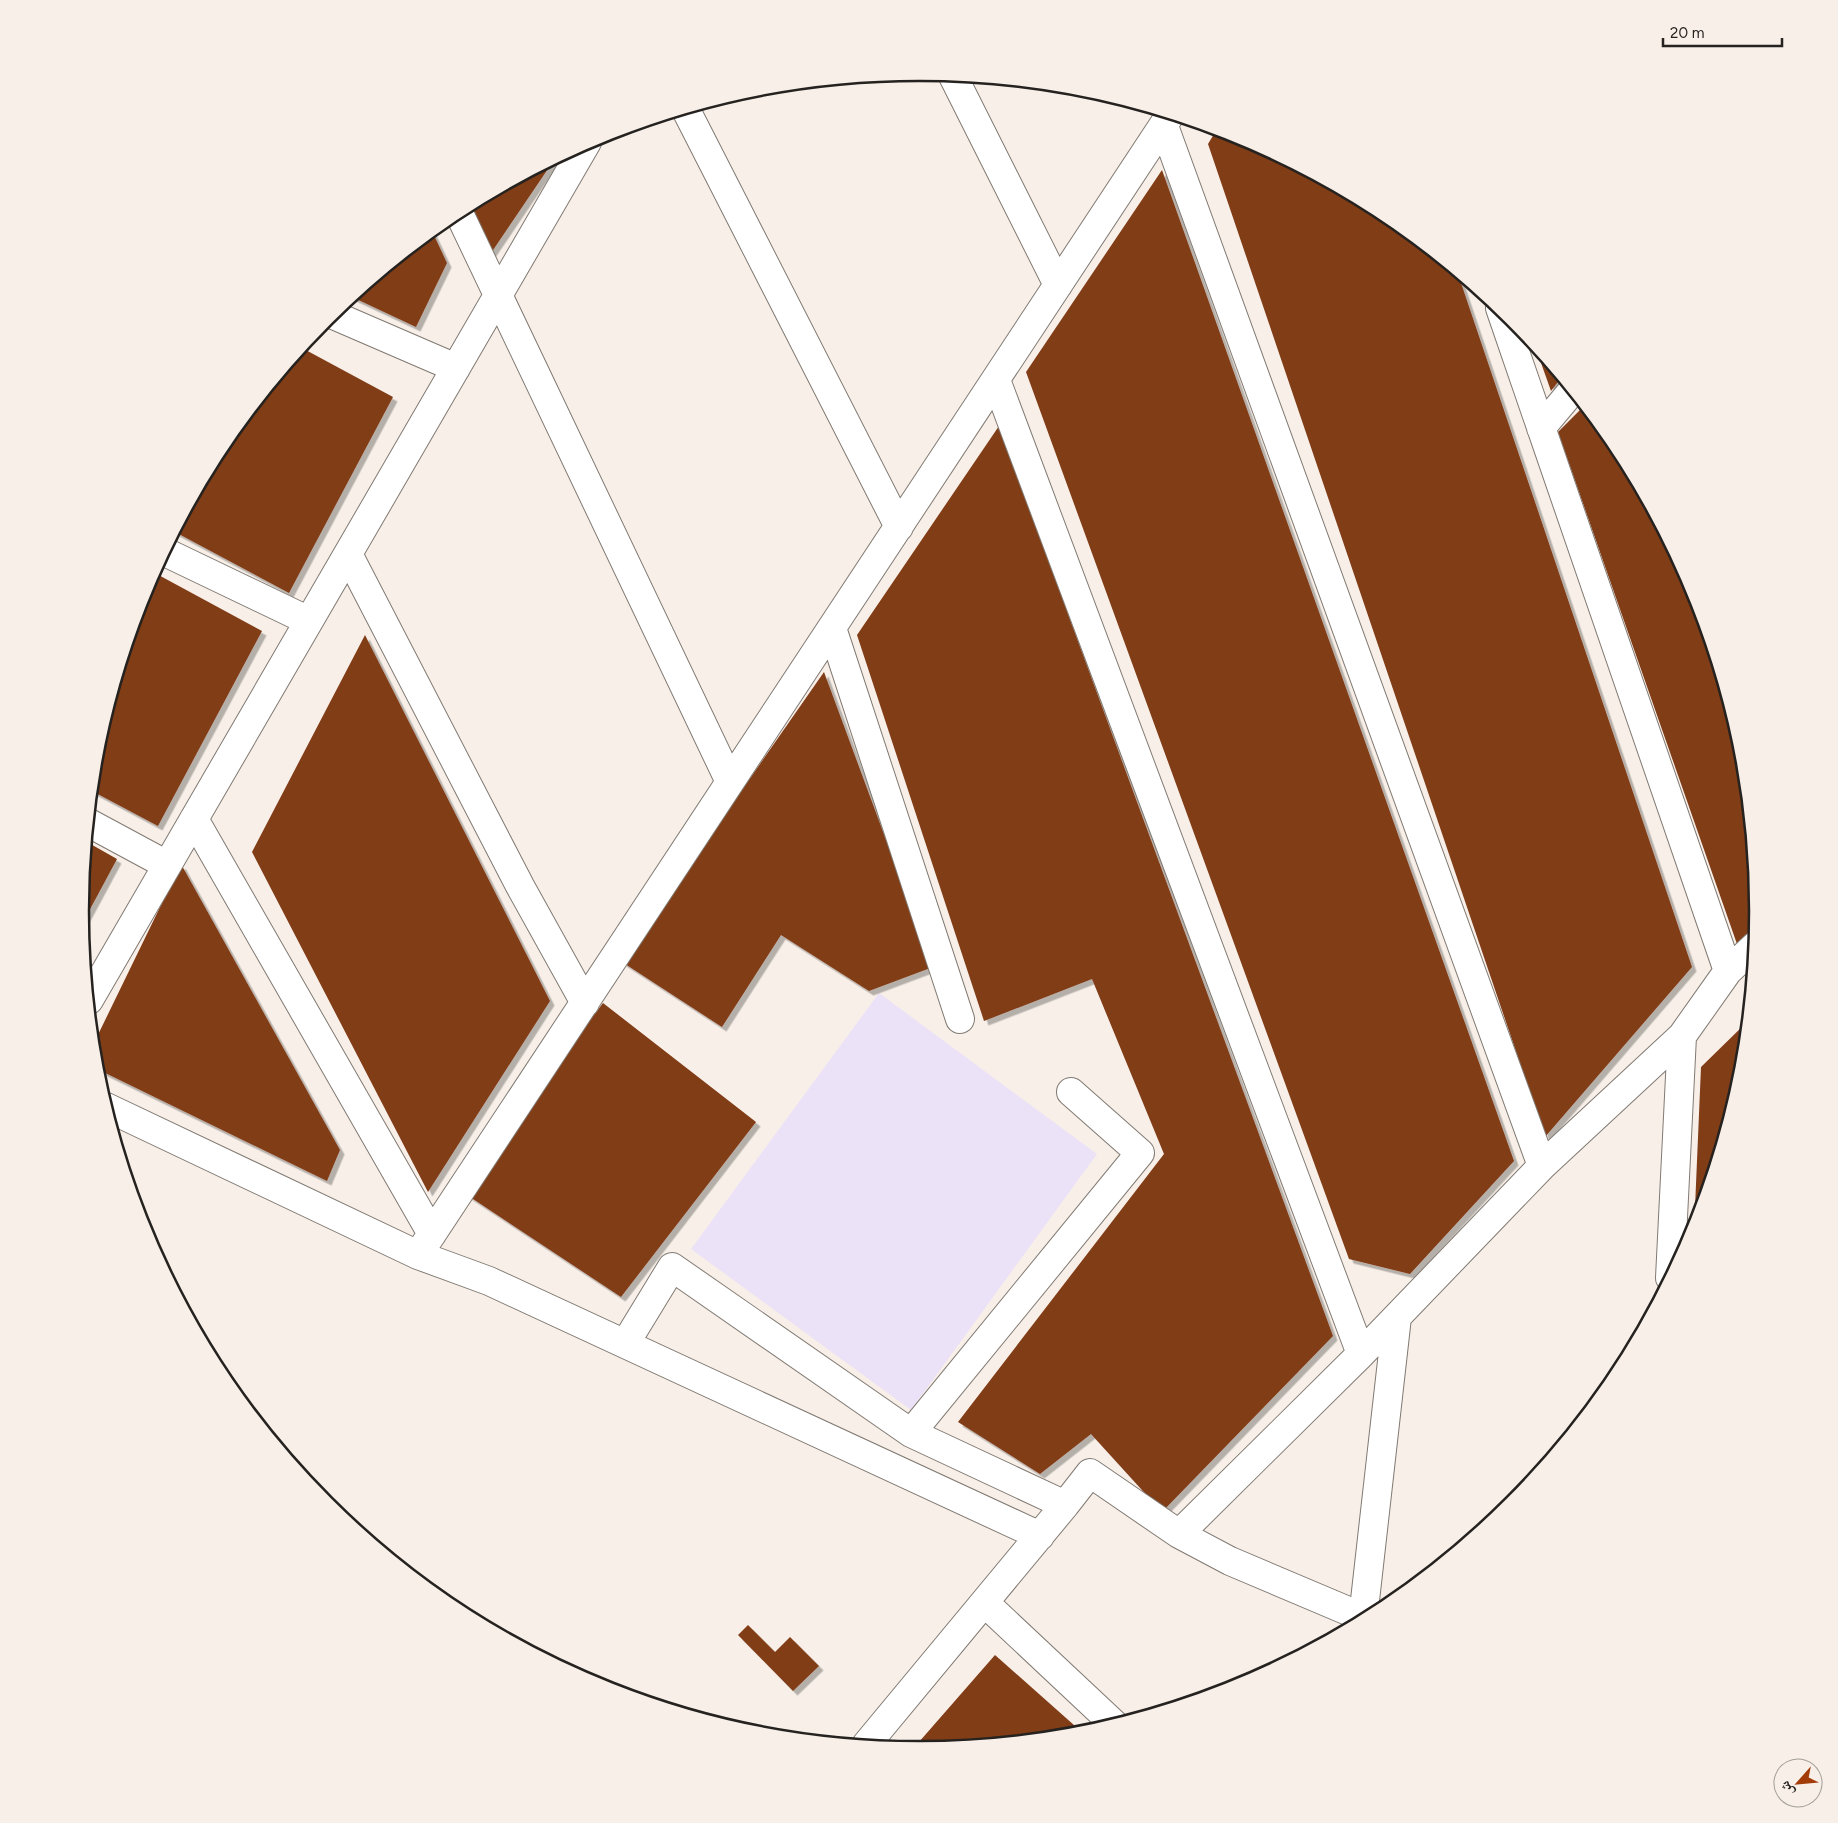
<svg xmlns="http://www.w3.org/2000/svg" width="1838" height="1823" viewBox="0 0 1838 1823" font-family="Figtree,'Noto Naskh Arabic',sans-serif">
	<style>
		.education { fill: #ece2f7 }
		.building { fill: #813c19; filter: url(#shadow) }
		.lines { fill: none; stroke-linecap: round; stroke-linejoin: round }
		.minor-casing { stroke: #817a73; stroke-width: 30 }
		.minor { stroke: #fff; stroke-width: 28 }
		.rim { fill: none; stroke: #25221f; stroke-width: 2.5 }
	</style>
	<defs>
		<filter id="shadow"><feDropShadow dx="4.5" dy="4.5" stdDeviation="0" flood-color="#0004"/></filter>
	</defs>
	<rect width="100%" height="100%" fill="#f7efe8"/>
	<path class="education" d="M879,993l218,161 -186,256 -220,-161z"/>
	<path class="building" d="M1217,129l23,7 145,78 73,60 234,693 -147,170 -337,-993z
		M554,160l-65,96 -22,-50z
		M1162,170l352,991 -104,113 -61,-15 -323,-887z
		M432,231l15,32 -31,64 -64,-30z
		M1535,346l26,32 -10,13z
		M302,348l91,49 -104,196 -114,-61 47,-87z
		M1584,406l33,40 77,145 48,157 16,164 -1,12 -20,20 -179,-512z
		M999,426l334,910 -171,176 -71,-78 -51,40 -82,-52 206,-268 -72,-175 -108,42 -127,-386z
		M153,572l109,59 -104,195 -66,-35 4,-43 48,-158z
		M365,635l185,366 -122,191 -176,-340z
		M824,672l109,295 -64,24 -88,-56 -59,92 -100,-65z
		M87,842l30,17 -36,67 -1,-15z
		M181,864l159,286 -13,31 -232,-113 -2,-23z
		M603,1003l153,119 -135,175 -160,-106z
		M1747,1022l-5,53 -48,156 7,-164z
		M748,1625l27,27 15,-15 29,29 -26,25 -55,-56z
		M995,1655l89,79 -165,16h-7z"/>
	<g class="lines">
		<defs>
			<path id="minor" d="M953,76l105,209
				M686,110l213,417
				M1164,126l378,1040
				M458,211l272,571
				M1500,308l228,663
				M331,314l125,54
				M996,380l365,974
				M1541,428l31,-37
				M165,552l144,69
				M348,554l172,332 65,117
				M832,628l128,391
				M194,819l238,415
				M89,823l78,42
				M89,1000l498,-858
				M106,1107l312,148 71,26 551,255
				M418,1255l752,-1140
				M1670,1278l12,-242
				M625,1344l47,-77 239,166 154,72 25,-32 89,61 51,27 137,58
				M911,1433l229,-280 -69,-61
				M1179,1534l182,-180 181,-188 140,-130 46,-65 27,-25
				M985,1603l130,122
				M1363,1618l34,-301
				M866,1745l199,-240"/>
		</defs>
		<use href="#minor" class="minor-casing"/>
		<use href="#minor" class="minor"/>
	</g>
	<path d="M0 0H1838V1823H0ZM89 911a830 830 0 1 1 1660 0a830 830 0 1 1-1660 0Z" fill="#f7efe8" fill-rule="evenodd"/>
	<path class="rim" d="M89 911a830 830 0 1 1 1660 0a830 830 0 1 1-1660 0Z"/>
	<g transform="translate(1798 1783) rotate(243)"><circle r="24" fill="#f7efe8" stroke="#a39d98"/>
	<path d="M0-4L9 19L0 12L-9 19Z" fill="#a23d0a"/>
	<text y="-8" font-size="14" font-weight="bold" text-anchor="middle" fill="#25221f">ش</text>
	</g>
	<path d="M1663 38v8h119v-8" fill="none" stroke="#25221f" stroke-width="2.5"/>
	<text x="1670" y="38" font-size="15" fill="#25221f" stroke="#f7efe8" stroke-width="4" paint-order="stroke">20 m</text>
</svg>
